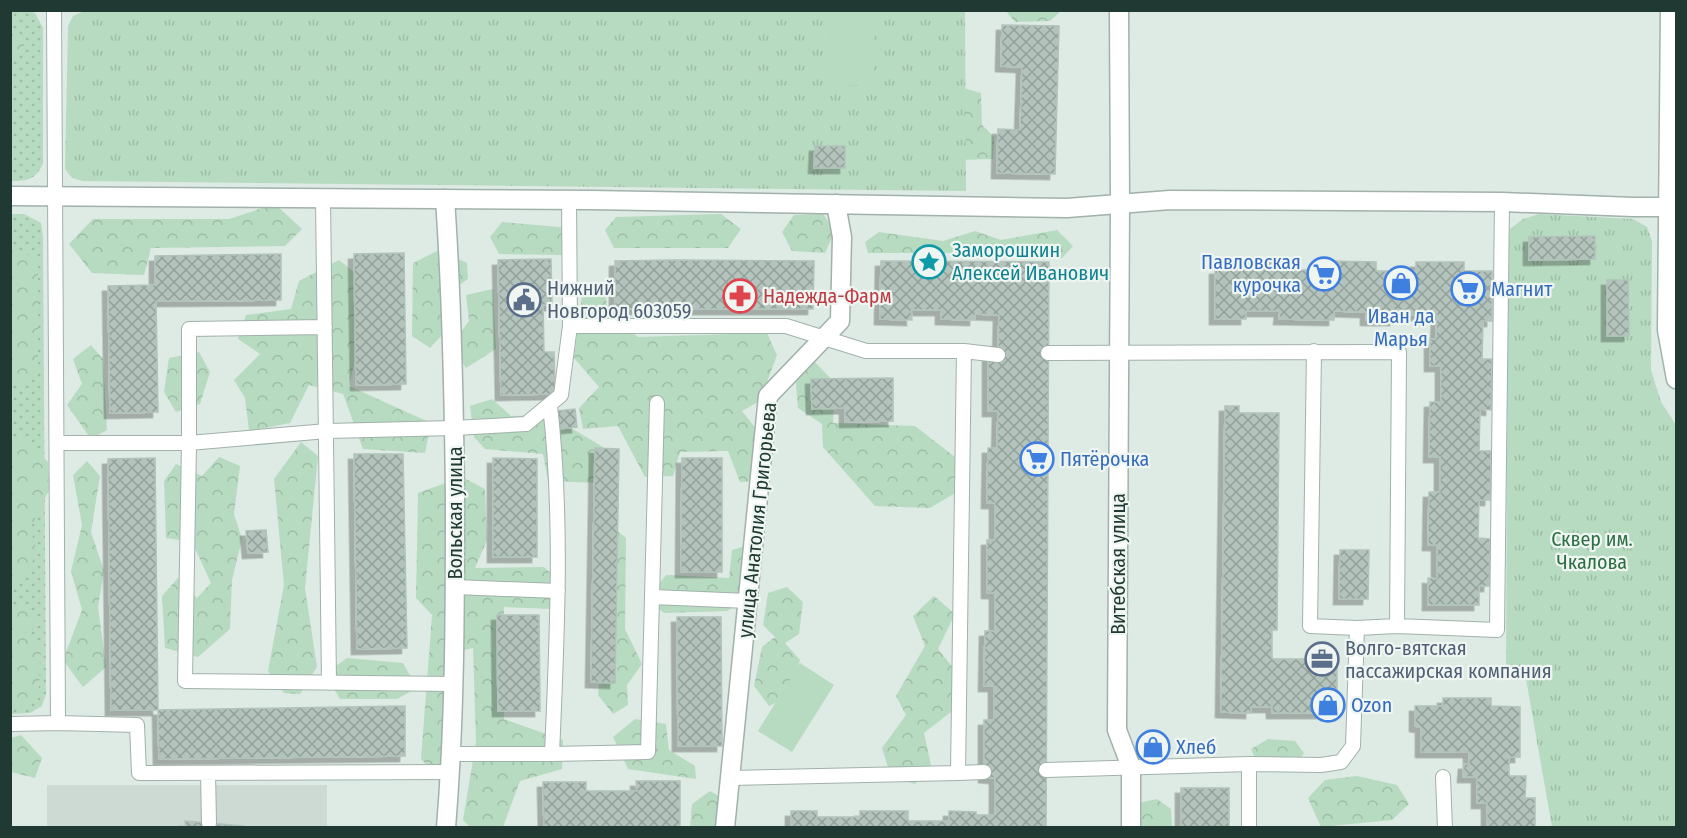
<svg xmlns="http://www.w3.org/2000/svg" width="1687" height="838" viewBox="0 0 1687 838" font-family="'Fira Sans Condensed',sans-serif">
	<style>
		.built { fill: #cdd9d3 }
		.grass { fill: url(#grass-dots) }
		.forest { fill: url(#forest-crowns) }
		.park { fill: url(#park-tufts) }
		.garden { fill: #b7dbc0 }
		.building { fill: url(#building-cross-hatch); stroke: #b1c3bb; stroke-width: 1.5; filter: url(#shadow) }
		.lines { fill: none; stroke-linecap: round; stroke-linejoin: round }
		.service-casing { stroke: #a1b1ab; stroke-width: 16 }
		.minor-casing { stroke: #a1b1ab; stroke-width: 21 }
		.tertiary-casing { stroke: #a1b1ab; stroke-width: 21 }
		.secondary-casing { stroke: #9eb5ac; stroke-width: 21 }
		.service { stroke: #fff; stroke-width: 14 }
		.minor { stroke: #fff; stroke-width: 18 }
		.tertiary { stroke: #fff; stroke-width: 18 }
		.secondary { stroke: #fff; stroke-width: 18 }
		.labels { text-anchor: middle; stroke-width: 4.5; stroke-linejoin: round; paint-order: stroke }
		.culture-label { font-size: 20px; fill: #0d838f; stroke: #eff6f2; text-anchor: start }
		.shop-label { font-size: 20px; fill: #366cbe; stroke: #eff6f2; text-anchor: start }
		.service-label { font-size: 20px; fill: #4e5e75; stroke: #eff6f2; text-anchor: start }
		.health-label { font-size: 20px; fill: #be3a42; stroke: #eff6f2; text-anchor: start }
		.street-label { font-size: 20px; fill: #203932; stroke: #eff6f2 }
		.park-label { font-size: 20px; fill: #2c6e44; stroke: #eff6f2 }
	</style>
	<defs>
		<pattern id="grass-dots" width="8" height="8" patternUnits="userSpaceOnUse" patternTransform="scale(1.5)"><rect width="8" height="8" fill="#b7dbc0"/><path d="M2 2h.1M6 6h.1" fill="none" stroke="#9dbda5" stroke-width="1.8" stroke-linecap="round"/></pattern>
		<pattern id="forest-crowns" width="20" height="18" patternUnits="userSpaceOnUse" patternTransform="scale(1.5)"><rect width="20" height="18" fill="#b7dbc0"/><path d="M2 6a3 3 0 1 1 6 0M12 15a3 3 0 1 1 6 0" fill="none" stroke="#9dbda5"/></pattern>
		<pattern id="park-tufts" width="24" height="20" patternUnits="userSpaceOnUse" patternTransform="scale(1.5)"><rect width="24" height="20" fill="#b7dbc0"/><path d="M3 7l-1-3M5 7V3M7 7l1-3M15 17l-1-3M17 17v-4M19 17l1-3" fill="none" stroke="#9dbda5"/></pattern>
		<pattern id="building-cross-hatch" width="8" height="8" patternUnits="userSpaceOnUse" patternTransform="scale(1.5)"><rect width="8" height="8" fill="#b4c4bd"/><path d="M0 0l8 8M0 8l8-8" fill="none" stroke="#92a09a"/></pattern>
		<filter id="shadow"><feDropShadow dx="-5.5" dy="5.5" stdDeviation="0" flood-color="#0004"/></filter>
	</defs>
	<rect width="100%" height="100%" fill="#deeae4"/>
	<path class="built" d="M47,785h280v42l-280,1z"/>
	<path class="grass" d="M11,11h18l6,2 8,15v136c-8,16 -16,17 -32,17z
		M10,214h14l17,9 2,13 3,458 -4,12 -12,7 -19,1z"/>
	<path class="forest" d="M1006,11h55l-11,10 -35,1z
		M11,31l9,2 5,15 -14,10z
		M959,87l22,6 1,32 12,12 -1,22 -35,1z
		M275,204l27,25 -17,17 -134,2 -7,27 -52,-2 -23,-29 24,-25h136z
		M721,214l20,15 -13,19h-114l-9,-18 11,-13z
		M823,214l12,17 -10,22 -33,-2 -10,-19 12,-17z
		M502,222l68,6 7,20 -15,7 -63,-1 -9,-17z
		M1057,230l16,16 -11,12 -47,-3 -14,-9 -19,7h-114l-3,-11 14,-10 64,9 32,-10 26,9z
		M11,250l12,1 15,12v105l-15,16 -12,-4z
		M439,250l28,13 1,16 -28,20 4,34 -14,15 -18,-12 1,-73z
		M339,260l33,26 -23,100 82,37 -6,30 -62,-4 -20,-55 -34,-9 -19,38 -41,8 -4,-33 -11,-18 26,-26 -22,-15 8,-24 45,-6 8,-28z
		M493,289l3,60 -30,19 -15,-23 18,-24 -3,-26z
		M605,292l3,21 30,24 129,-4 10,22 -17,46 -18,10 15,19 -2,51 -15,1 -12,-31 -48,1 -7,24 -28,1 -27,-51 -35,3 -4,-21 20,-21 -25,-29 8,-62z
		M91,345l12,14 4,71 -16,9 -24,-34 15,-21 -9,-25z
		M199,352l11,20 -10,32 -24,8 -12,-20 5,-34z
		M813,360l22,23 -2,40 82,3 40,31 2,35 -27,16 -55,-2 -52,-59 -1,-23 -24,-16 -3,-35z
		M492,399l19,17 38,-1 54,32 -6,36 -49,-2 -5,-27 -58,-5 -11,-12 -4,-31z
		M22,437l26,25 1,28 -19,39 8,24 -26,40 -1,-151z
		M301,442l17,14 -13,132 12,79 -17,27 -16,-1 -16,-22 16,-86 -10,-106z
		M219,457l21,9 -6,48 8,25 -10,41 -2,49 -32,28 -33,-9 -3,-52 16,-18 19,20 14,-15 -19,-41 -26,-4 -2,-57 12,-17 26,12z
		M87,461l13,15 -9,56 13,39 -6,36 8,60 -23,20 -20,-27 19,-50 -11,-39 11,-46 -9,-50z
		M462,477l23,12 2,51 -12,28 69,-1 22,20 -15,22 -47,-2v112l59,21 -1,29 -42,12 -17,46h-33l-7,-7 13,-78 -3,-94 -25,6 -1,107 -8,17 -18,-19 11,-144 -16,-17 2,-105z
		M609,524l17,14 -1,91 17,35 -15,21 1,20 -15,9 -15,-19 6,-64 -11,-90z
		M748,545l6,49 -27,17 -63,2 -17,-14 19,-24 63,3 3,-28z
		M787,587l16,15 -4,32 -14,9 15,17 -11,37 -20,9 -15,-20 8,-39 13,-10 -12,-12 5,-32z
		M934,596l21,18 -17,35 16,20 -3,43 -27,21 7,32 -16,19 -24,-7 -9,-29 24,-33 -10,-19 29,-50 -12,-30z
		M21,607l15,10 -6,21 11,11 -3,52 -27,8v-95z
		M347,658l56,5 14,25 -20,11h-57l-15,-25z
		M635,719l31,5 3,26 26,16 1,13 -68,-10 -15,-32z
		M21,735l21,23 -7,20 -24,-6v-34z
		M1268,739l27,2 9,12 -11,17h-33l-9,-21z
		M1357,776l40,9 12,19 -17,16 -71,7 -13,-29 17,-18z
		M710,791l22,13 -7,23 -35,1 2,-24z
		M1157,799l14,10 1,18 -35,1 1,-25z"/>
	<path class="park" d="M181,10l784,1 1,180 -883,-10 -11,-3 -7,-9 3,-143 5,-10 9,-4z
		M1539,214l94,5 14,8 5,14 -1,129 10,32 15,23v402h-124l-26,-148 -20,-1 2,-428 2,-21 13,-10z"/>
	<path class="garden" d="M834,10l38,1 3,3 -1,65 -5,6h-33l-6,-6 1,-66z
		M800,663l34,22 -42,67 -34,-21z"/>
	<path class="building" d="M1002,25l57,1 -4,148 -58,-1 1,-44 22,1 2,-63 -21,-1z
		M815,146h30v22h-31z
		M1595,236v23l-66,1v-23z
		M404,253l2,131 -50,1 -2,-131z
		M281,254v46l-125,1 2,111 -48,1 -2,-127 47,-1v-29z
		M551,259l1,46h-9l1,47h10l1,42 -54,1 -3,-135z
		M674,260l140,1 -1,48h-198v-48z
		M881,261l168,1 -3,566h-255v-17h26v6h43v-6h48v10h41v-10l27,1v3h19v-37l-11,-1v-57h10v-34h-10l1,-55h10v-38h-8v-53h8v-37h-8l1,-55h9l1,-37h-10v-56h10l1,-40 -24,-1v6l-34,-1v-9h-30l1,10 -32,-1z
		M1239,261h48v9h41v-9l48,1v9h40v-9h48v9h28v50h-9l-1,38h10l-1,51 -11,-1 -1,42h12l-1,49h-11l-1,38 12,1 -1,47h-10v19h-51v-27l9,1v-34h-9l1,-53h11v-35h-11l1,-55h11v-36h-11v-27h6l1,-24h-42v5h-29v-8l-32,-1v9l-55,-1 1,-8h-34v8h-31v-50h24z
		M1607,280h21l1,56h-22z
		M893,378v43l-48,1v-14l-33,1 -1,-30z
		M1225,406h14v7h40l-2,217h-5v29h65v54h-65v-6h-21v6l-30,-1z
		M575,409l2,18 -19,2 -1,-18z
		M595,448l24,1 -4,234 -24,-1z
		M354,454h49l4,194 -50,1z
		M155,458l3,252h-47l-3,-251z
		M493,458l44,1v98h-44z
		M682,458h40v114h-41z
		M266,530l2,22 -20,1 -2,-22z
		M1340,550h29l-1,49h-29z
		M497,615h42l1,96h-42z
		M677,617h44l1,129h-44z
		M1443,698h48v8l29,1v50h-11v19h17l-1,22h10v30h-48v-25h-10v-26h-14l1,-13h5v-12h-48v-25l-6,-1v-20h28z
		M405,706v50l-246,3 -1,-49z
		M636,781h44v47h-136l-1,-46h43v9h51z
		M1181,788h48v40h-48z
		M185,821l58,5v2h-57z"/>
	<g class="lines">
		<defs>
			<path id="service" d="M54,10l4,713 79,2 2,48 312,-1
				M323,198l6,485
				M570,326h216l80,25h98l-6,422 -228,5
				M325,327l-136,2v114l-4,238 269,3
				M964,351l34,4
				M1314,351l-4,275 47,2 40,-2 100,4 5,-428
				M1048,353l351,-1 -2,274
				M57,443h132l138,-12 127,-3 72,-4 35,-29 9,-69 -1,-126
				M455,587l103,4
				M653,597l95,4
				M10,724l48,-1
				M452,754h100c5,-117 11,-234 -2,-349
				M552,754l96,-2 9,-349
				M1249,764v64
				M1046,770l203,-6 72,1 20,-3 12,-16 4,-118
				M208,773l1,50
				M958,773l26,-1
				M1443,777l2,51"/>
			<path id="minor" d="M1119,10l1,195 -3,525 14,37v61
				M445,199c7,100 9,201 10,301 0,109 0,218 -9,328
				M725,828l43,-432 72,-75 2,-84 -6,-33"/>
			<path id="tertiary" d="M10,196l580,4 477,8 103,-8 332,2 131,5h43"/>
			<path id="secondary" d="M1670,10l-3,320 9,49"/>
		</defs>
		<use href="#service" class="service-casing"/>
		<use href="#minor" class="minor-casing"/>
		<use href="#tertiary" class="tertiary-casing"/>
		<use href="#secondary" class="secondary-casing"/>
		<use href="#service" class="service"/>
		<use href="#minor" class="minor"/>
		<use href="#tertiary" class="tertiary"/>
		<use href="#secondary" class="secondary"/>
	</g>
	<defs>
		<symbol id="sight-ring" viewBox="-11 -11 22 22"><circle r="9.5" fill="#eff6f2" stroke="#0f9aa8" stroke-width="1.5"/><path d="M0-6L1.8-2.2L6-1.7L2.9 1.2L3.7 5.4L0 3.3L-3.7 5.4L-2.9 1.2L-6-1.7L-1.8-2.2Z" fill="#0f9aa8"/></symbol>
		<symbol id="supermarket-ring" viewBox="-11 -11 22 22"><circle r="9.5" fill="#eff6f2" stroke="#3f7fe0" stroke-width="1.5"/><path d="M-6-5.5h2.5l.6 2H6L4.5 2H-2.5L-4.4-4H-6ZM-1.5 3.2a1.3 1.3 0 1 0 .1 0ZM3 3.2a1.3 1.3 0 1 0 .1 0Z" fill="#3f7fe0"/></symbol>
		<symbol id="shop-ring" viewBox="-11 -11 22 22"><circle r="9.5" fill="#eff6f2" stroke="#3f7fe0" stroke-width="1.5"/><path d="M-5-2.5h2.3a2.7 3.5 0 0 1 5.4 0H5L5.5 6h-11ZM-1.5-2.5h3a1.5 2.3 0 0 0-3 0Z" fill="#3f7fe0"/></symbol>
		<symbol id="pharmacy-ring" viewBox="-11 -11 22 22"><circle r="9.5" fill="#eff6f2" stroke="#e0444e" stroke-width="1.5"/><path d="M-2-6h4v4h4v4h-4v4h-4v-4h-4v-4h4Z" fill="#e0444e"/></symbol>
		<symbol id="civic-ring" viewBox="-11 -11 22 22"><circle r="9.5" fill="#eff6f2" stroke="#5c6f8a" stroke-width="1.5"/><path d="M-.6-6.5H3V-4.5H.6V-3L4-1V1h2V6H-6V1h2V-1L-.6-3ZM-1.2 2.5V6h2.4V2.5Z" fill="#5c6f8a"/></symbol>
		<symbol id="office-ring" viewBox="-11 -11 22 22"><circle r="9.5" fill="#eff6f2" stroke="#5c6f8a" stroke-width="1.5"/><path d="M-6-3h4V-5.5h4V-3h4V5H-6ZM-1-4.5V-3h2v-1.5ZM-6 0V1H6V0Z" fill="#5c6f8a"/></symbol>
	</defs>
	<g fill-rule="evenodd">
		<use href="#sight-ring" x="910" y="243" width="38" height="38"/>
		<use href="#supermarket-ring" x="1305" y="255" width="38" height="38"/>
		<use href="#shop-ring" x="1382" y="264" width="38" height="38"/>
		<use href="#supermarket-ring" x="1449" y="270" width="38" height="38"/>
		<use href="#pharmacy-ring" x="721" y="277" width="38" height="38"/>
		<use href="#civic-ring" x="505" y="281" width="38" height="38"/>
		<use href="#supermarket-ring" x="1018" y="440" width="38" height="38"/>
		<use href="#office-ring" x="1303" y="640" width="38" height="38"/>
		<use href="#shop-ring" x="1309" y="686" width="38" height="38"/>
		<use href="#shop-ring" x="1134" y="728" width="38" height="38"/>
	</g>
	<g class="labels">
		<g class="culture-label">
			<text x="952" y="257">Заморошкин<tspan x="952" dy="23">Алексей Иванович</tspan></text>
		</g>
		<g class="shop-label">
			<text x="1301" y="269" text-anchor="end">Павловская<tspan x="1301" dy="23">курочка</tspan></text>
			<text x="1491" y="296">Магнит</text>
			<text x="1401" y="323" text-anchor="middle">Иван да<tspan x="1401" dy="23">Марья</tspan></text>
			<text x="1060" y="466">Пятёрочка</text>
			<text x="1351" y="712">Ozon</text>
			<text x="1176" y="754">Хлеб</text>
		</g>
		<g class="service-label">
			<text x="547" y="295">Нижний<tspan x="547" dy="23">Новгород 603059</tspan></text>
			<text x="1345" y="655">Волго-вятская<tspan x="1345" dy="23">пассажирская компания</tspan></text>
		</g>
		<g class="health-label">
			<text x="763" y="303">Надежда-Фарм</text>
		</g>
		<g class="street-label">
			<text transform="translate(455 513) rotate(-90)" y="7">Вольская улица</text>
			<text transform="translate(757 520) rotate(-84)" y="7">улица Анатолия Григорьева</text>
			<text transform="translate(1118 564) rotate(-90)" y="7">Витебская улица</text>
		</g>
		<g class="park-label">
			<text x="1592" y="546">Сквер им.<tspan x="1592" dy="23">Чкалова</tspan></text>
		</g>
	</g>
	<rect width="1687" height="838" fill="none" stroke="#203932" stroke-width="24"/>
</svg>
